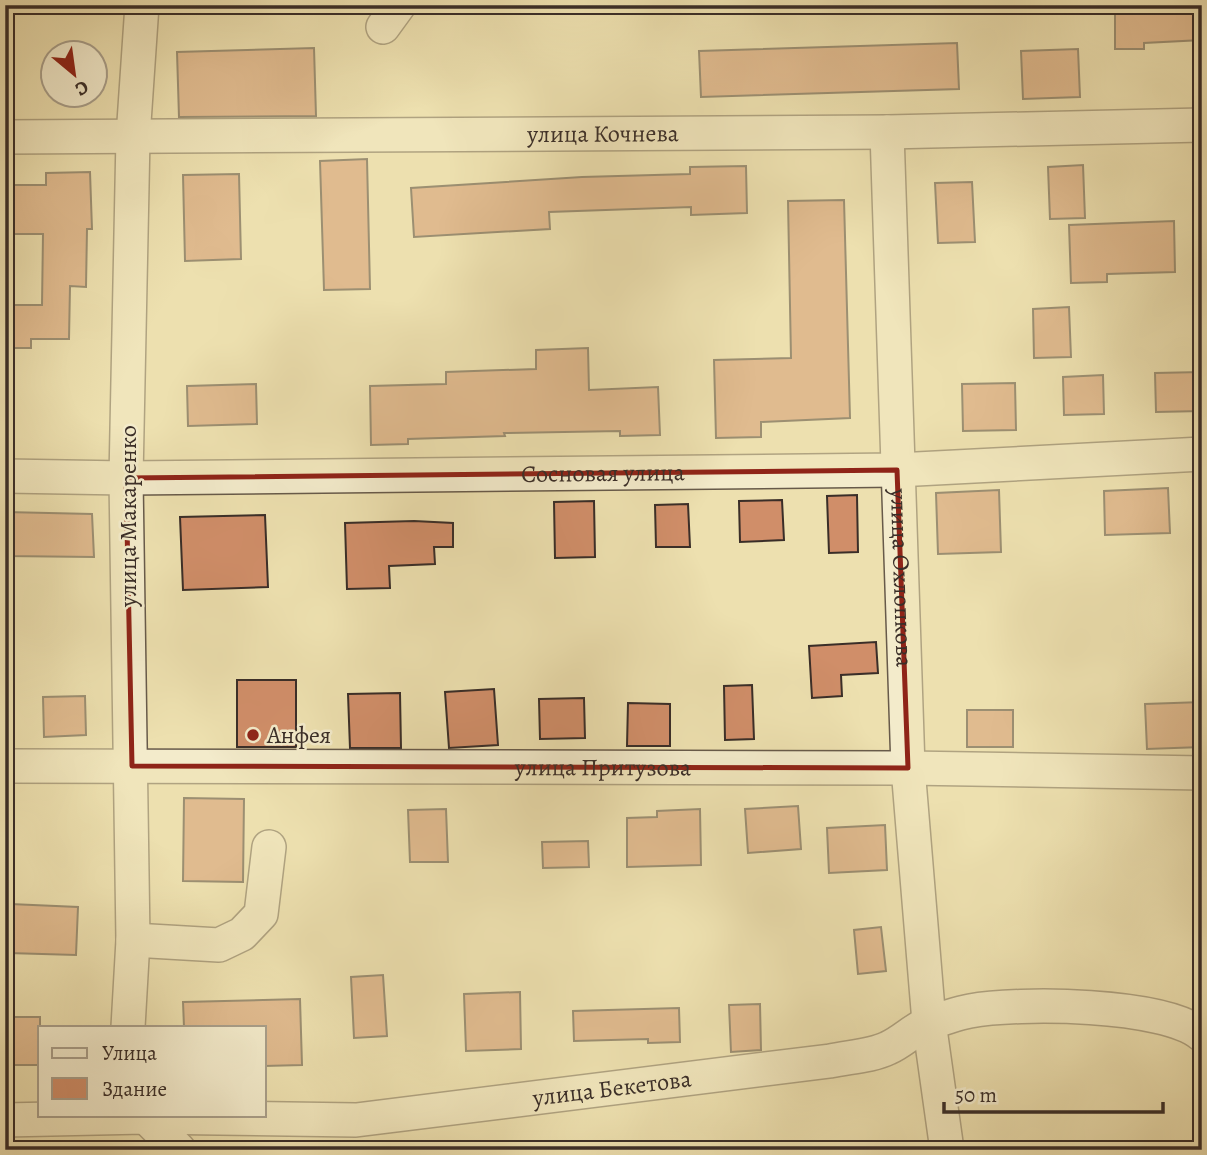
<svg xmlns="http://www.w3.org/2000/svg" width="1207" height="1155" viewBox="0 0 1207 1155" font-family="Alegreya,serif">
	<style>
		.building { fill: #d08e69; stroke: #3a2e28; stroke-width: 2 }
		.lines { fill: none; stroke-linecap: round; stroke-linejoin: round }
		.minor-casing { stroke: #675a4a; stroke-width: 36 }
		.minor { stroke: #f3ebcb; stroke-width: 33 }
		.marked { fill: none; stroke: #8f2418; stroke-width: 5; stroke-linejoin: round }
		.poi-dot { fill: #8f2418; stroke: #f3ebcb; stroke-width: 2.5 }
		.labels { text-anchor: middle; stroke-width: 5; stroke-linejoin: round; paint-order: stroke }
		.street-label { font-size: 24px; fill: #3a2e28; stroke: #f3ebcb }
		.poi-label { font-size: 24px; fill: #3a2e28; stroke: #f3ebcb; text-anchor: start }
	</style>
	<rect width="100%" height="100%" fill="#ede0af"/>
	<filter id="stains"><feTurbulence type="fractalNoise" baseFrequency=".00286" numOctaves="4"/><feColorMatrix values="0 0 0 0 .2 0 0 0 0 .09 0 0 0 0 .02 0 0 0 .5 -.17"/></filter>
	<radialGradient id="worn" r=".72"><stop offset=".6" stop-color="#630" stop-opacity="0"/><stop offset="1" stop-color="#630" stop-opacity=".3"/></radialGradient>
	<path class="building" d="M1115,5h28v2l59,-2v35l-58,3v6h-29z
		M957,43l2,46 -258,8 -2,-46z
		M314,48l2,68 -137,1 -2,-65z
		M1078,49l2,48 -57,2 -2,-48z
		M367,159l3,130 -46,1 -4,-129z
		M1083,165l2,53 -35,1 -2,-52z
		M746,166l1,47 -56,2v-8l-142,5 1,17 -136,8 -3,-49 171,-11 108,-3v-7z
		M90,172l2,57h-5l-1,58 -16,-1 -1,53h-38v9h-26v-43h37l1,-71h-38v-49h41v-12z
		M239,174l2,85 -56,2 -2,-86z
		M972,182l3,60 -37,1 -3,-60z
		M844,200l6,218 -89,4v15l-45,1 -2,-78 77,-2 -3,-157z
		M1174,221l1,51 -68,2v8l-36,1 -2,-58z
		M1069,307l2,50 -37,1 -1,-49z
		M588,348l1,42 69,-3 2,48 -40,1v-5l-116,2 1,3 -97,3v5l-37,1 -1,-59 76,-2v-12l90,-3v-19z
		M1202,372v39l-46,1 -1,-39z
		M1103,375l1,39 -40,1 -1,-38z
		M1015,383l1,47 -53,1 -1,-47z
		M256,384l1,40 -69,2 -1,-40z
		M1168,488l2,45 -65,2 -1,-44z
		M999,490l2,62 -63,2 -2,-61z
		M857,495l1,57 -29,1 -2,-57z
		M782,500l2,40 -44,2 -1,-41z
		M594,501l1,56 -40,1 -1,-56z
		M688,504l2,43h-34l-1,-42z
		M5,512l87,2 2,43 -89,-1z
		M265,515l3,72 -85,3 -3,-73z
		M414,521l39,2v24h-19l1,17 -46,2 1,22 -43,1 -2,-66z
		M876,642l2,31 -37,2 1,21 -30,2 -3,-52z
		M237,680h59v67h-59z
		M752,685l2,54 -29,1 -1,-54z
		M494,689l4,56 -49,3 -4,-56z
		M400,693l1,55h-51l-2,-54z
		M85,696l1,39 -42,2 -1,-40z
		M584,698l1,40 -45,1 -1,-40z
		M1202,702v45l-55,2 -2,-45z
		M628,703l42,1v42h-43z
		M967,710h46v37h-46z
		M184,798l60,1 -1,83 -60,-1z
		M798,806l3,43 -53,4 -3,-44z
		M446,809l2,53h-38l-2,-52z
		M700,809l1,56 -74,2v-49l30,-1v-6z
		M885,825l2,45 -58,3 -2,-45z
		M588,841l1,26 -46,1 -1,-26z
		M10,904l68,3 -2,48 -68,-2z
		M881,927l5,44 -28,3 -4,-44z
		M383,975l4,61 -33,2 -3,-61z
		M520,992l1,57 -55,2 -2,-57z
		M300,999l2,66 -38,1v-39h-80l-1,-25z
		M760,1004l1,46 -30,2 -2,-47z
		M679,1008l1,34 -32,1v-4l-74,2 -1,-30z
		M5,1017h35v48h-35z"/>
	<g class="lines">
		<defs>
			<g id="minor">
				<path d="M383,27l16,-22"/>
				<path id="s1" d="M887,132l21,636 21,254 18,128"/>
				<path id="s2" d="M5,137l882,-5 315,-7"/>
				<path id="s3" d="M5,476l121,2 771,-8 305,-16"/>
				<path id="s4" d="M5,766l903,2 294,5"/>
				<path d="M133,940l86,5 23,-11 19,-20 8,-67"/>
				<path d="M128,1027l5,-87 -7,-462 7,-341 9,-132"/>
				<path d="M144,1115l35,35"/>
				<path id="s5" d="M5,1120l139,-3 212,3 474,-59c18,-4 42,-5 58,-13 16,-7 29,-22 46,-27 12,-3 24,-8 36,-10 48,-9 195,-8 232,24"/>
			</g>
		</defs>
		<use href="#minor" class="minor-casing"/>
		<use href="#minor" class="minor"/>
	</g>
	<path d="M0 0H1207V1155H0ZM897,470l11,298 -776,-2 -6,-288z" fill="#ede0af" fill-opacity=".55" fill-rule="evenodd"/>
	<path class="marked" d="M897,470l11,298 -776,-2 -6,-288z"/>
	<circle class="poi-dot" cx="253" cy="735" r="7"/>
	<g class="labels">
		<g class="street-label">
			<text dy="8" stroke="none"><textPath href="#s2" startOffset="598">улица Кочнева</textPath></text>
			<text dy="8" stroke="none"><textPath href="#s3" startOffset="598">Сосновая улица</textPath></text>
			<text transform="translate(128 516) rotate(-90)" y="8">улица Макаренко</text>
			<text dy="8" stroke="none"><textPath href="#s1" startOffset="446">улица Охлопкова</textPath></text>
			<text dy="8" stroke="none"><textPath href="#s4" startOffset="598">улица Притузова</textPath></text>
			<text dy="8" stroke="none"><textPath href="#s5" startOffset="609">улица Бекетова</textPath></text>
		</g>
		<g class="poi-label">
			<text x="267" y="743">Анфея</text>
		</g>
	</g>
	<rect width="1207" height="1155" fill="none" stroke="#ede0af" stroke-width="28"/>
	<rect x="7" y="7" width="1193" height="1141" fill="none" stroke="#3a2e28" stroke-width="3.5"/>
	<rect x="14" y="14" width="1179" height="1127" fill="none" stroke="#3a2e28" stroke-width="2"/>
	<rect x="38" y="1026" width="228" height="91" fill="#f3ebcb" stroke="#a99f8a" stroke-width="2"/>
	<rect x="52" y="1048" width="35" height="10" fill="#f3ebcb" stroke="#a99f8a" stroke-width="2"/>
	<text x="102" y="1060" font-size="21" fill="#3a2e28">Улица</text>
	<rect x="52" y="1078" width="35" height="21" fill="#d08e69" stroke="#a99f8a" stroke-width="2"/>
	<text x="102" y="1096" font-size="21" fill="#3a2e28">Здание</text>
	<g transform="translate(74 74) rotate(151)"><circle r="33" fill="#f3ebcb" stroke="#a99f8a" stroke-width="2"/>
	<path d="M0-5L12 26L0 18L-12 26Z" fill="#8f2418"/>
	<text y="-10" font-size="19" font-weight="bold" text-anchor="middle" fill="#3a2e28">С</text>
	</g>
	<path d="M944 1102v10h219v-10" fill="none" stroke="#3a2e28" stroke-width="3.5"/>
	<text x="955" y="1102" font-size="21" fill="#3a2e28" stroke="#f3ebcb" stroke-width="5" paint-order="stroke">50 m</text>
	<rect width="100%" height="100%" filter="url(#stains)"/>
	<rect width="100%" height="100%" fill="url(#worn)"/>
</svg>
